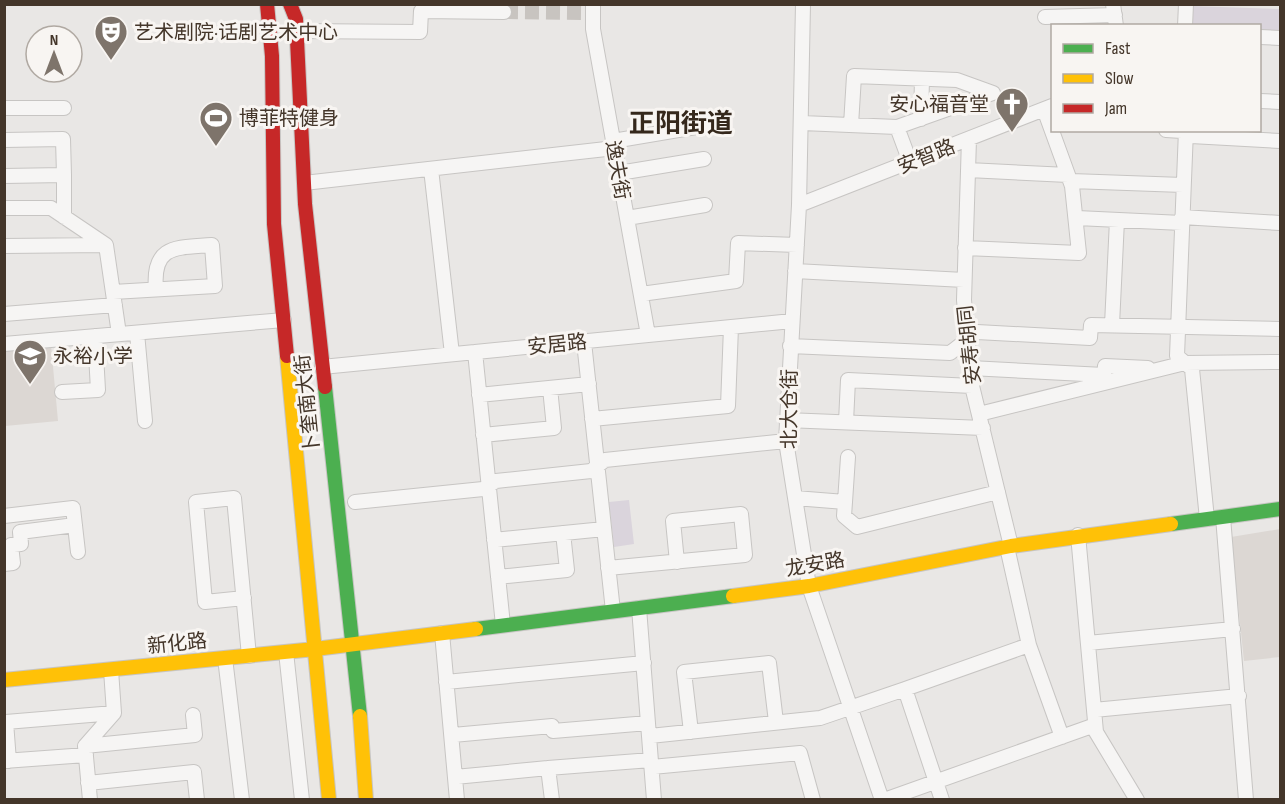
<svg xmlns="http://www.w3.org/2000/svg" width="1285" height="804" viewBox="0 0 1285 804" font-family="'Sofia Sans Condensed','Noto Sans SC',sans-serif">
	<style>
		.built { fill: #dcd7d3 }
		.green { fill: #dad4dc }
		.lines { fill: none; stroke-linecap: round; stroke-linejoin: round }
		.street-tunnel { stroke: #c8c4c0; stroke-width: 14; stroke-dasharray: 14 7; stroke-linecap: butt }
		.street-casing { stroke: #c7c5c3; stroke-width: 16 }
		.fast-casing { stroke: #c7c5c3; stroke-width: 16 }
		.slow-casing { stroke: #c7c5c3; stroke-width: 16 }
		.jam-casing { stroke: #c7c5c3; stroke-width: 16 }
		.street { stroke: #f6f5f4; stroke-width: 14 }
		.fast { stroke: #4caf50; stroke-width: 14 }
		.slow { stroke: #ffc107; stroke-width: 14 }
		.jam { stroke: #c62828; stroke-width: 14 }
		.labels { text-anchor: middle; stroke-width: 6; stroke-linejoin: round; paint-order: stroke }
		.poi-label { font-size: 20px; fill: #44362a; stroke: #f8f5f2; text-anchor: start }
		.street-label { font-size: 20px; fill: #44362a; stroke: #f8f5f2 }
		.district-label { font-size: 26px; font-weight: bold; fill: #35281c; stroke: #f8f5f2 }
	</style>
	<rect width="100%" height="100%" fill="#e9e7e5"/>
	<path class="built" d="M51,345l7,76 -53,5v-76z
		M1280,529v128l-36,4 -13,-124z"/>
	<path class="green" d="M1191,6l89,3v24h-20v-7h-70z
		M629,500l5,44 -20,3 -5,-45z"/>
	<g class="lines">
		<path class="street-tunnel" d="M504,12l82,1"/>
		<defs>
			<path id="street" d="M593,4v25l55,306
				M803,4l-4,201 -13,236 23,145 73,214
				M1113,4l3,22
				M1045,17l70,-2
				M1185,26l1,-22
				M297,31l123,1 1,-21 83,1
				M1260,37l20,1
				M1260,101l20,1
				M4,108h60
				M921,119l1,-40
				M802,123l95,4 13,35
				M851,125l3,-49 103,4 36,13
				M897,127l96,-34
				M1166,130l16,1 9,5 89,5
				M1186,130l-9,226 15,13 15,150
				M969,139l-5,161 8,86 39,160
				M4,140l59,-1 1,36
				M613,141l89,-15
				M431,169l21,185
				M968,170l100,5
				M619,173l85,-14
				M4,176l60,-1v42
				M1071,181l112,4
				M304,183l311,-35
				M799,205l253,-99
				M4,208h47l55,37
				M1182,217l98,6
				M627,218l78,-13
				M1077,218l105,5
				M4,246l102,-1 13,89
				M965,248l114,5 -7,-67 -28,-77
				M795,271l169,9
				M113,292l102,-6 -3,-41c-35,3 -60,-1 -56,44
				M641,294l95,-13 2,-38 59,2
				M4,314l111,-9
				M1112,325l5,-105
				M137,333l8,88
				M584,342l29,269
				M4,344l280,-24
				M790,346l160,7 27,-21 113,6 1,-13 189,4
				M475,352l28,273
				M322,367l470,-46
				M970,368l134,7 1,-9 43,2
				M62,392l36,-2 -3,-54
				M479,395l110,-11
				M979,414l206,-51 95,-1
				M592,419l136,-13 3,-79
				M786,420l197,8
				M846,422l2,-42 124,6
				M483,435l71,-7 -4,-40
				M795,498l50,4 -1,14 13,11 141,-35
				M355,502l128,-13 13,-8 95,-10 14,-11 181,-19
				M845,502l3,-45
				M4,516l69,-8 5,44
				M1223,517l23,283
				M1078,535l18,197 41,68
				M494,540l110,-11
				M4,564l9,-1 -2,-18 10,-1 -1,-12 55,-7
				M608,568l137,-13 -4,-41 -68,7 4,41
				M498,577l69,-7 -4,-37
				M244,598l-39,4 -9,-100 38,-4c5,53 10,105 15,158
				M639,608l15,192
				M442,633l15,167
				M1088,643l145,-14
				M1029,645l33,92
				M286,652l16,148
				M225,658l17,142
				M446,682l198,-19
				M905,689l124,-44 -22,-98
				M1094,710l145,-14
				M691,732l-7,-60 85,-9 7,59
				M453,735l99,-9 1,5 95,-8
				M650,736l170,-18 85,-29 37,111
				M85,746l110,-11 -2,-20
				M4,761l82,-6
				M9,761l-3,-39 108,-9
				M652,767l148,-14 13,47
				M455,777l93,-9
				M88,783l106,-11 3,28
				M90,800l-5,-54 29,-33 -3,-43
				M552,800l-4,-32 103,-8
				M884,800l211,-75"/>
			<path id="fast" d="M325,387l35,329
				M1171,524l109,-15
				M476,629l257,-33"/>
			<path id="slow" d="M287,356l42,444
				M733,596l76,-10 202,-40 160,-22
				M4,680l311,-31 161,-20
				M360,716l6,84"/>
			<path id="jam" d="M267,4l5,52 2,168 13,132
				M290,4l6,15 9,185 20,183"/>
		</defs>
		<use href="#street" class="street-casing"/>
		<use href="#fast" class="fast-casing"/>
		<use href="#slow" class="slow-casing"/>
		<use href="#jam" class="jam-casing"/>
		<use href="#street" class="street"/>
		<use href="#fast" class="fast"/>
		<use href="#slow" class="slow"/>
		<use href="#jam" class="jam"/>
	</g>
	<defs>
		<symbol id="theatre-pin" viewBox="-11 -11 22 30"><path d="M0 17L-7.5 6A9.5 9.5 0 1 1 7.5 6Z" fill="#7e746b" stroke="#f8f5f2"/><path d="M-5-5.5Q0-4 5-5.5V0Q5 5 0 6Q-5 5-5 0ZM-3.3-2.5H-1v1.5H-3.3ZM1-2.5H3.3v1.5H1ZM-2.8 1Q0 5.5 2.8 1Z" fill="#fff"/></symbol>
		<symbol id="church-pin" viewBox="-11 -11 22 30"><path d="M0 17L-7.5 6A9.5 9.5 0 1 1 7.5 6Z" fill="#7e746b" stroke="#f8f5f2"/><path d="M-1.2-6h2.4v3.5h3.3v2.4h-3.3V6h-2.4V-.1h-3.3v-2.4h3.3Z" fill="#fff"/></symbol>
		<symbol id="stadium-pin" viewBox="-11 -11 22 30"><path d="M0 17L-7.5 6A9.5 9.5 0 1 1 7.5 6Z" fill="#7e746b" stroke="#f8f5f2"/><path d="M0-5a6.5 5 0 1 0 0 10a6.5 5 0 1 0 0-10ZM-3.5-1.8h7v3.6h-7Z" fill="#fff"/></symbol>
		<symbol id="school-pin" viewBox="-11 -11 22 30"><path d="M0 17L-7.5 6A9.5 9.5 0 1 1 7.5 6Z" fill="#7e746b" stroke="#f8f5f2"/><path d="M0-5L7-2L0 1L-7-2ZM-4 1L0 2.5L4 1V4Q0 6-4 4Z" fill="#fff"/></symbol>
	</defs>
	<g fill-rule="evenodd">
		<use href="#theatre-pin" x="92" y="13" width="38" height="52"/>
		<use href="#church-pin" x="993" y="85" width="38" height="52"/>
		<use href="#stadium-pin" x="197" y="99" width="38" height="52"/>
		<use href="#school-pin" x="11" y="337" width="38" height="52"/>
	</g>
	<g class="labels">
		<g class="poi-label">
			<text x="134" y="39">艺术剧院·话剧艺术中心</text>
			<text x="989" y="111" text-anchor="end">安心福音堂</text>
			<text x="239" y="125">博菲特健身</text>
			<text x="53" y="363">永裕小学</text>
		</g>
		<g class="street-label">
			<text transform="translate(926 156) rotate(-22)" y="7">安智路</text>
			<text transform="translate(618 170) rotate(80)" y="7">逸夫街</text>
			<text transform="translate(557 344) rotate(-6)" y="7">安居路</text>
			<text transform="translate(969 345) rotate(-96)" y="7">安寿胡同</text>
			<text transform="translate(307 404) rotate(-96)" y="7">卜奎南大街</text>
			<text transform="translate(789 409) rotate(-90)" y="7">北大仓街</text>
			<text transform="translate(815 564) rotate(-10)" y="7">龙安路</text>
			<text transform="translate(177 643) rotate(-6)" y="7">新化路</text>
		</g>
		<g class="district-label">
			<text x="681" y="132">正阳街道</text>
		</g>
	</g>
	<rect width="1285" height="804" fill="none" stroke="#44362a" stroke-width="12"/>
	<rect x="1051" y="24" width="210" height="108" fill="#f8f5f2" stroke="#b0a9a2" stroke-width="1.5"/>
	<rect x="1063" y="44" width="30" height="9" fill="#4caf50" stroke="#b0a9a2" stroke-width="1.5"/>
	<text x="1105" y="54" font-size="18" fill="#44362a">Fast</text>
	<rect x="1063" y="74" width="30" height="9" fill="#ffc107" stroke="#b0a9a2" stroke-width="1.5"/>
	<text x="1105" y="84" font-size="18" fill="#44362a">Slow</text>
	<rect x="1063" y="104" width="30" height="9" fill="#c62828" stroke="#b0a9a2" stroke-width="1.5"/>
	<text x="1105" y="114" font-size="18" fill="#44362a">Jam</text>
	<g transform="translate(54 54)"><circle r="28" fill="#f8f5f2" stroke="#b0a9a2" stroke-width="1.5"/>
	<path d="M0-4.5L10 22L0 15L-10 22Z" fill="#7e746b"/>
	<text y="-9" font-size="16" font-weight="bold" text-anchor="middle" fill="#44362a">N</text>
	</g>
</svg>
